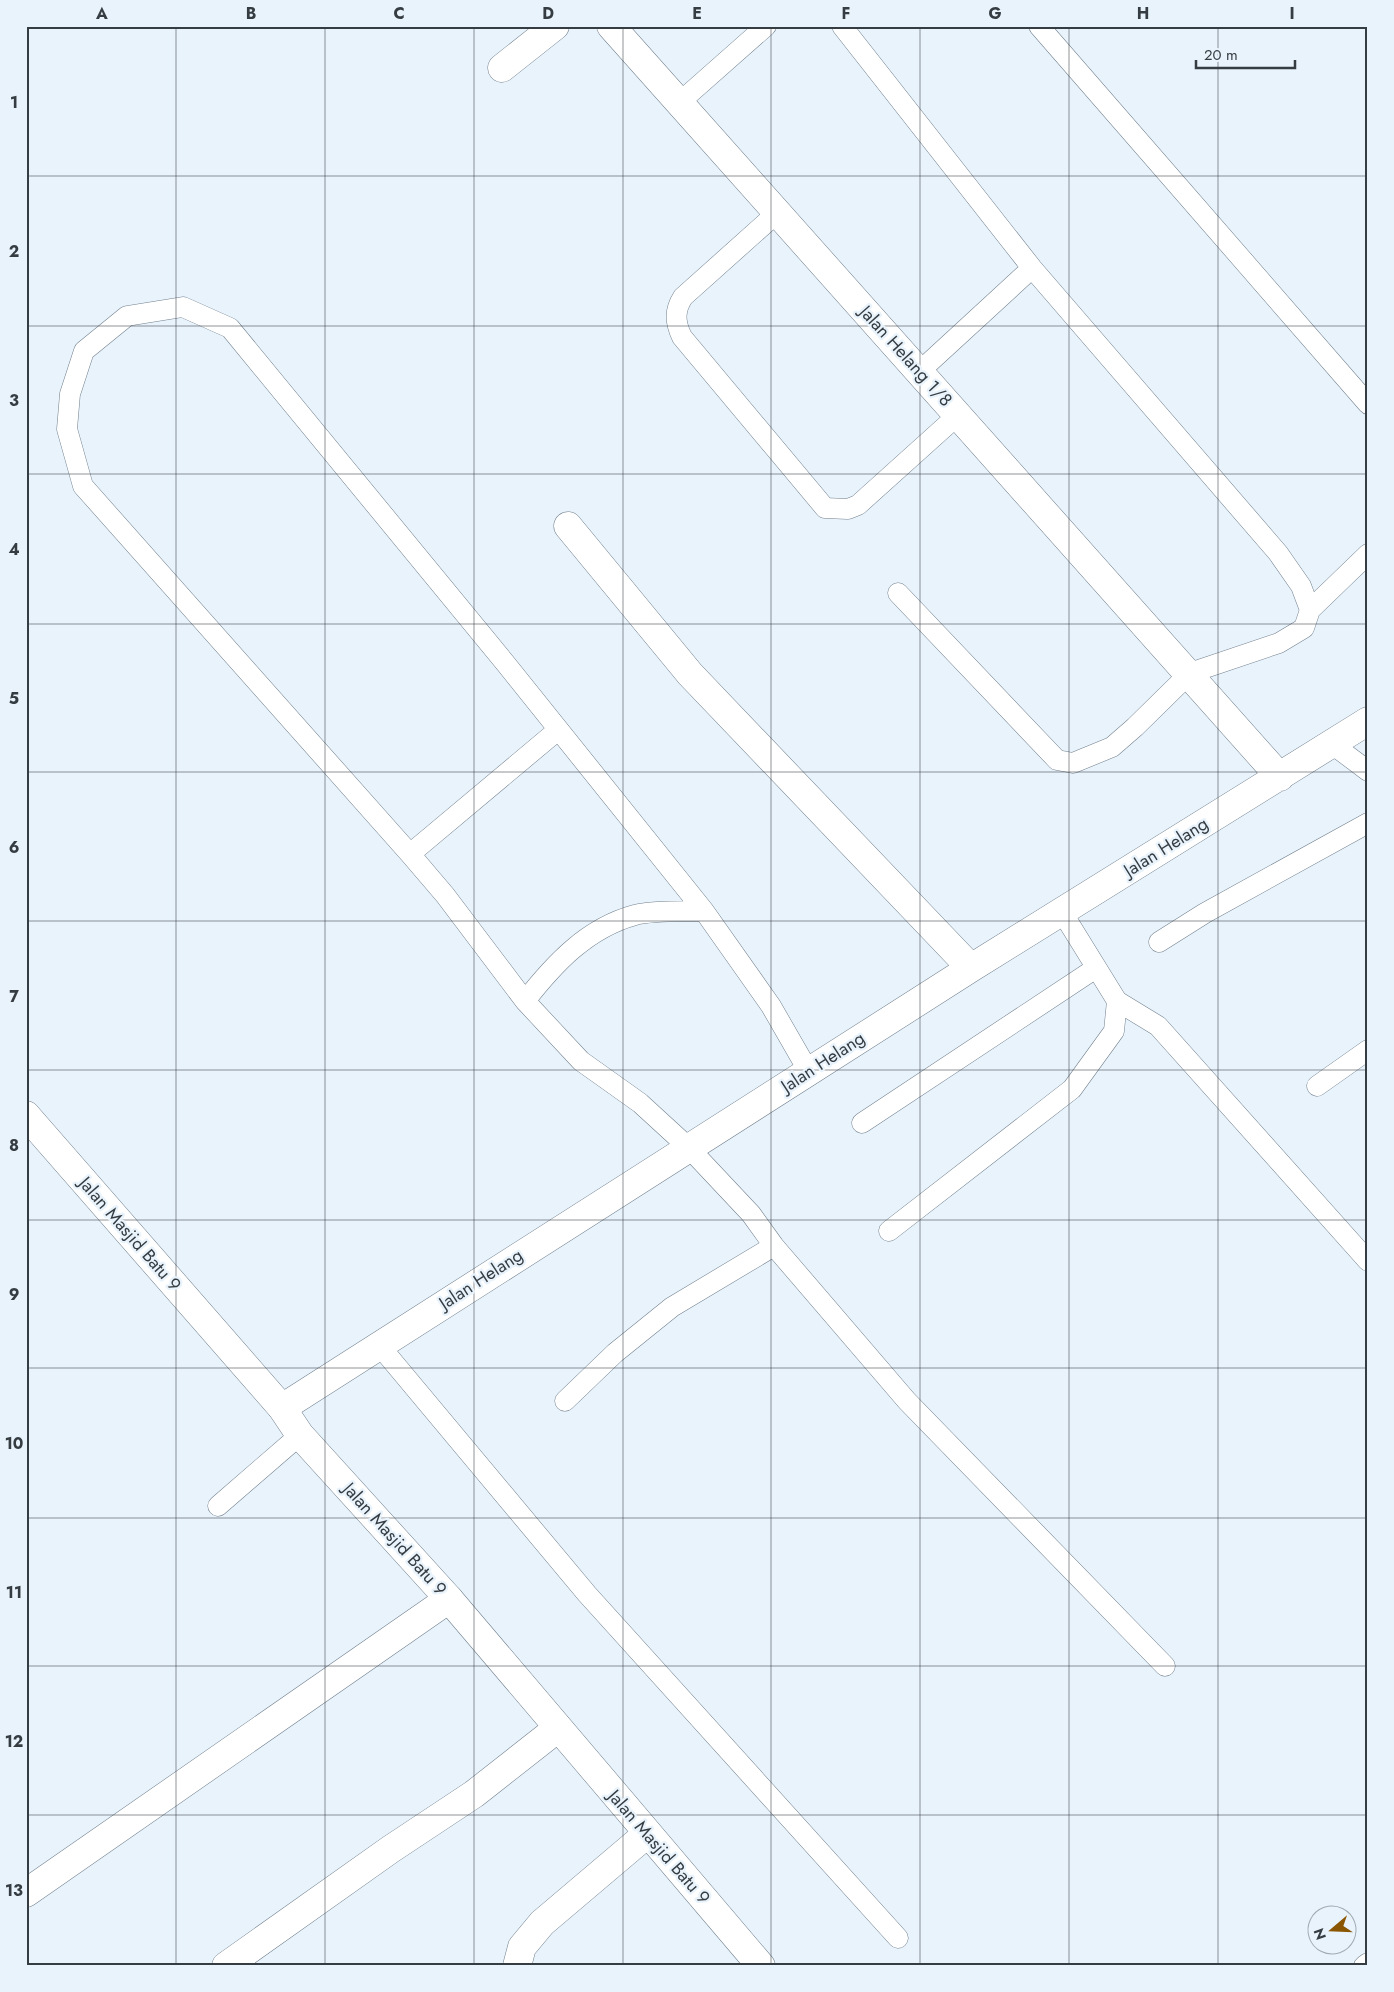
<svg xmlns="http://www.w3.org/2000/svg" width="1394" height="1992" viewBox="0 0 1394 1992" font-family="Jost,sans-serif">
	<style>
		.lines { fill: none; stroke-linecap: round; stroke-linejoin: round }
		.service-casing { stroke: #72818e; stroke-width: 21 }
		.minor-casing { stroke: #72818e; stroke-width: 29 }
		.secondary-casing { stroke: #72818e; stroke-width: 29 }
		.service { stroke: #fff; stroke-width: 20 }
		.minor { stroke: #fff; stroke-width: 28 }
		.secondary { stroke: #fff; stroke-width: 28 }
		.grid { fill: none; stroke: #363d42; stroke-width: 1; stroke-opacity: 0.55 }
		.labels { text-anchor: middle; stroke-width: 4.5; stroke-linejoin: round; paint-order: stroke }
		.street-label { font-size: 18px; fill: #363d42; stroke: #e9f3fc }
		.neatline { fill: none; stroke: #363d42; stroke-width: 2 }
		.grid-label { font-size: 16px; text-anchor: middle; font-weight: bold; fill: #363d42 }
	</style>
	<rect width="100%" height="100%" fill="#e9f3fc"/>
	<g class="lines">
		<defs>
			<path id="service" d="M842,26l190,242 246,285 23,33 9,24 -6,18 -25,15 -89,30 -55,54 -23,20 -39,16 -16,-3 -159,-167
				M1039,26l329,378
				M680,102l86,-76
				M778,212l-95,85c-9,14 -8,25 -1,40l143,171 23,1 10,-4 100,-90
				M920,371l112,-103
				M1310,610l58,-56
				M1332,744l36,27
				M410,854l148,-124
				M1062,912l55,89 41,25 210,235
				M1159,942l46,-29 163,-90
				M525,1001c29,-37 62,-73 110,-86 21,-5 47,-3 69,-4
				M809,1072l-38,-66 -67,-95 -198,-247 -276,-336 -47,-21 -56,9 -43,35 -14,43 -3,35 16,57 327,368 35,41 80,106 56,60 59,42 48,44 63,67 23,32 133,155 258,265
				M1317,1086l51,-36
				M862,1123l234,-155
				M889,1231l183,-142 42,-58 3,-30
				M379,1345l208,249 311,344
				M565,1401l50,-48 57,-46 102,-61
				M218,1506l82,-71
				M1364,1966l4,-3"/>
			<path id="minor" d="M611,26l669,751
				M502,68l53,-42
				M568,526l122,148 281,294
				M282,1408l689,-440 397,-247
				M26,1893l423,-294
				M226,1966l165,-117 83,-55 84,-66
				M517,1966l5,-19 20,-24 105,-89"/>
			<path id="secondary" d="M26,1115l256,293 18,27 149,164 312,367"/>
		</defs>
		<use href="#service" class="service-casing"/>
		<use href="#minor" class="minor-casing"/>
		<use href="#secondary" class="secondary-casing"/>
		<use href="#service" class="service"/>
		<use href="#minor" class="minor"/>
		<use href="#secondary" class="secondary"/>
	</g>
	<path class="grid" d="M176,26v1940M325,26v1940M474,26v1940M623,26v1940M771,26v1940M920,26v1940M1069,26v1940M1218,26v1940M26,176h1342M26,326h1342M26,474h1342M26,624h1342M26,772h1342M26,921h1342M26,1070h1342M26,1220h1342M26,1368h1342M26,1518h1342M26,1666h1342M26,1815h1342"/>
	<g class="labels">
		<g class="street-label">
			<text transform="translate(906 356) rotate(48)" y="6">Jalan Helang 1/8</text>
			<text transform="translate(1166 847) rotate(-32)" y="6">Jalan Helang</text>
			<text transform="translate(823 1062) rotate(-33)" y="6">Jalan Helang</text>
			<text transform="translate(130 1234) rotate(49)" y="6">Jalan Masjid Batu 9</text>
			<text transform="translate(481 1279) rotate(-33)" y="6">Jalan Helang</text>
			<text transform="translate(395 1539) rotate(48)" y="6">Jalan Masjid Batu 9</text>
			<text transform="translate(659 1847) rotate(49)" y="6">Jalan Masjid Batu 9</text>
		</g>
	</g>
	<rect width="1394" height="1992" fill="none" stroke="#e9f3fc" stroke-width="55"/>
	<g transform="translate(1332 1930) rotate(251)"><circle r="24" fill="#e9f3fc" stroke="#a1aab2"/>
	<path d="M0-4L9 19L0 12L-9 19Z" fill="#8a5602"/>
	<text y="-8" font-size="14" font-weight="bold" text-anchor="middle" fill="#363d42">N</text>
	</g>
	<path d="M1196 60v8h99v-8" fill="none" stroke="#363d42" stroke-width="2.5"/>
	<text x="1204" y="60" font-size="15" fill="#363d42" stroke="#e9f3fc" stroke-width="4" paint-order="stroke">20 m</text>
	<rect x="28" y="28" width="1338" height="1936" class="neatline"/>
	<g class="grid-label">
		<text x="102" y="19">A</text>
		<text x="251" y="19">B</text>
		<text x="399" y="19">C</text>
		<text x="548" y="19">D</text>
		<text x="697" y="19">E</text>
		<text x="846" y="19">F</text>
		<text x="995" y="19">G</text>
		<text x="1143" y="19">H</text>
		<text x="1292" y="19">I</text>
		<text x="14" y="108">1</text>
		<text x="14" y="257">2</text>
		<text x="14" y="406">3</text>
		<text x="14" y="555">4</text>
		<text x="14" y="704">5</text>
		<text x="14" y="853">6</text>
		<text x="14" y="1002">7</text>
		<text x="14" y="1151">8</text>
		<text x="14" y="1300">9</text>
		<text x="14" y="1449">10</text>
		<text x="14" y="1598">11</text>
		<text x="14" y="1747">12</text>
		<text x="14" y="1896">13</text>
	</g>
</svg>
